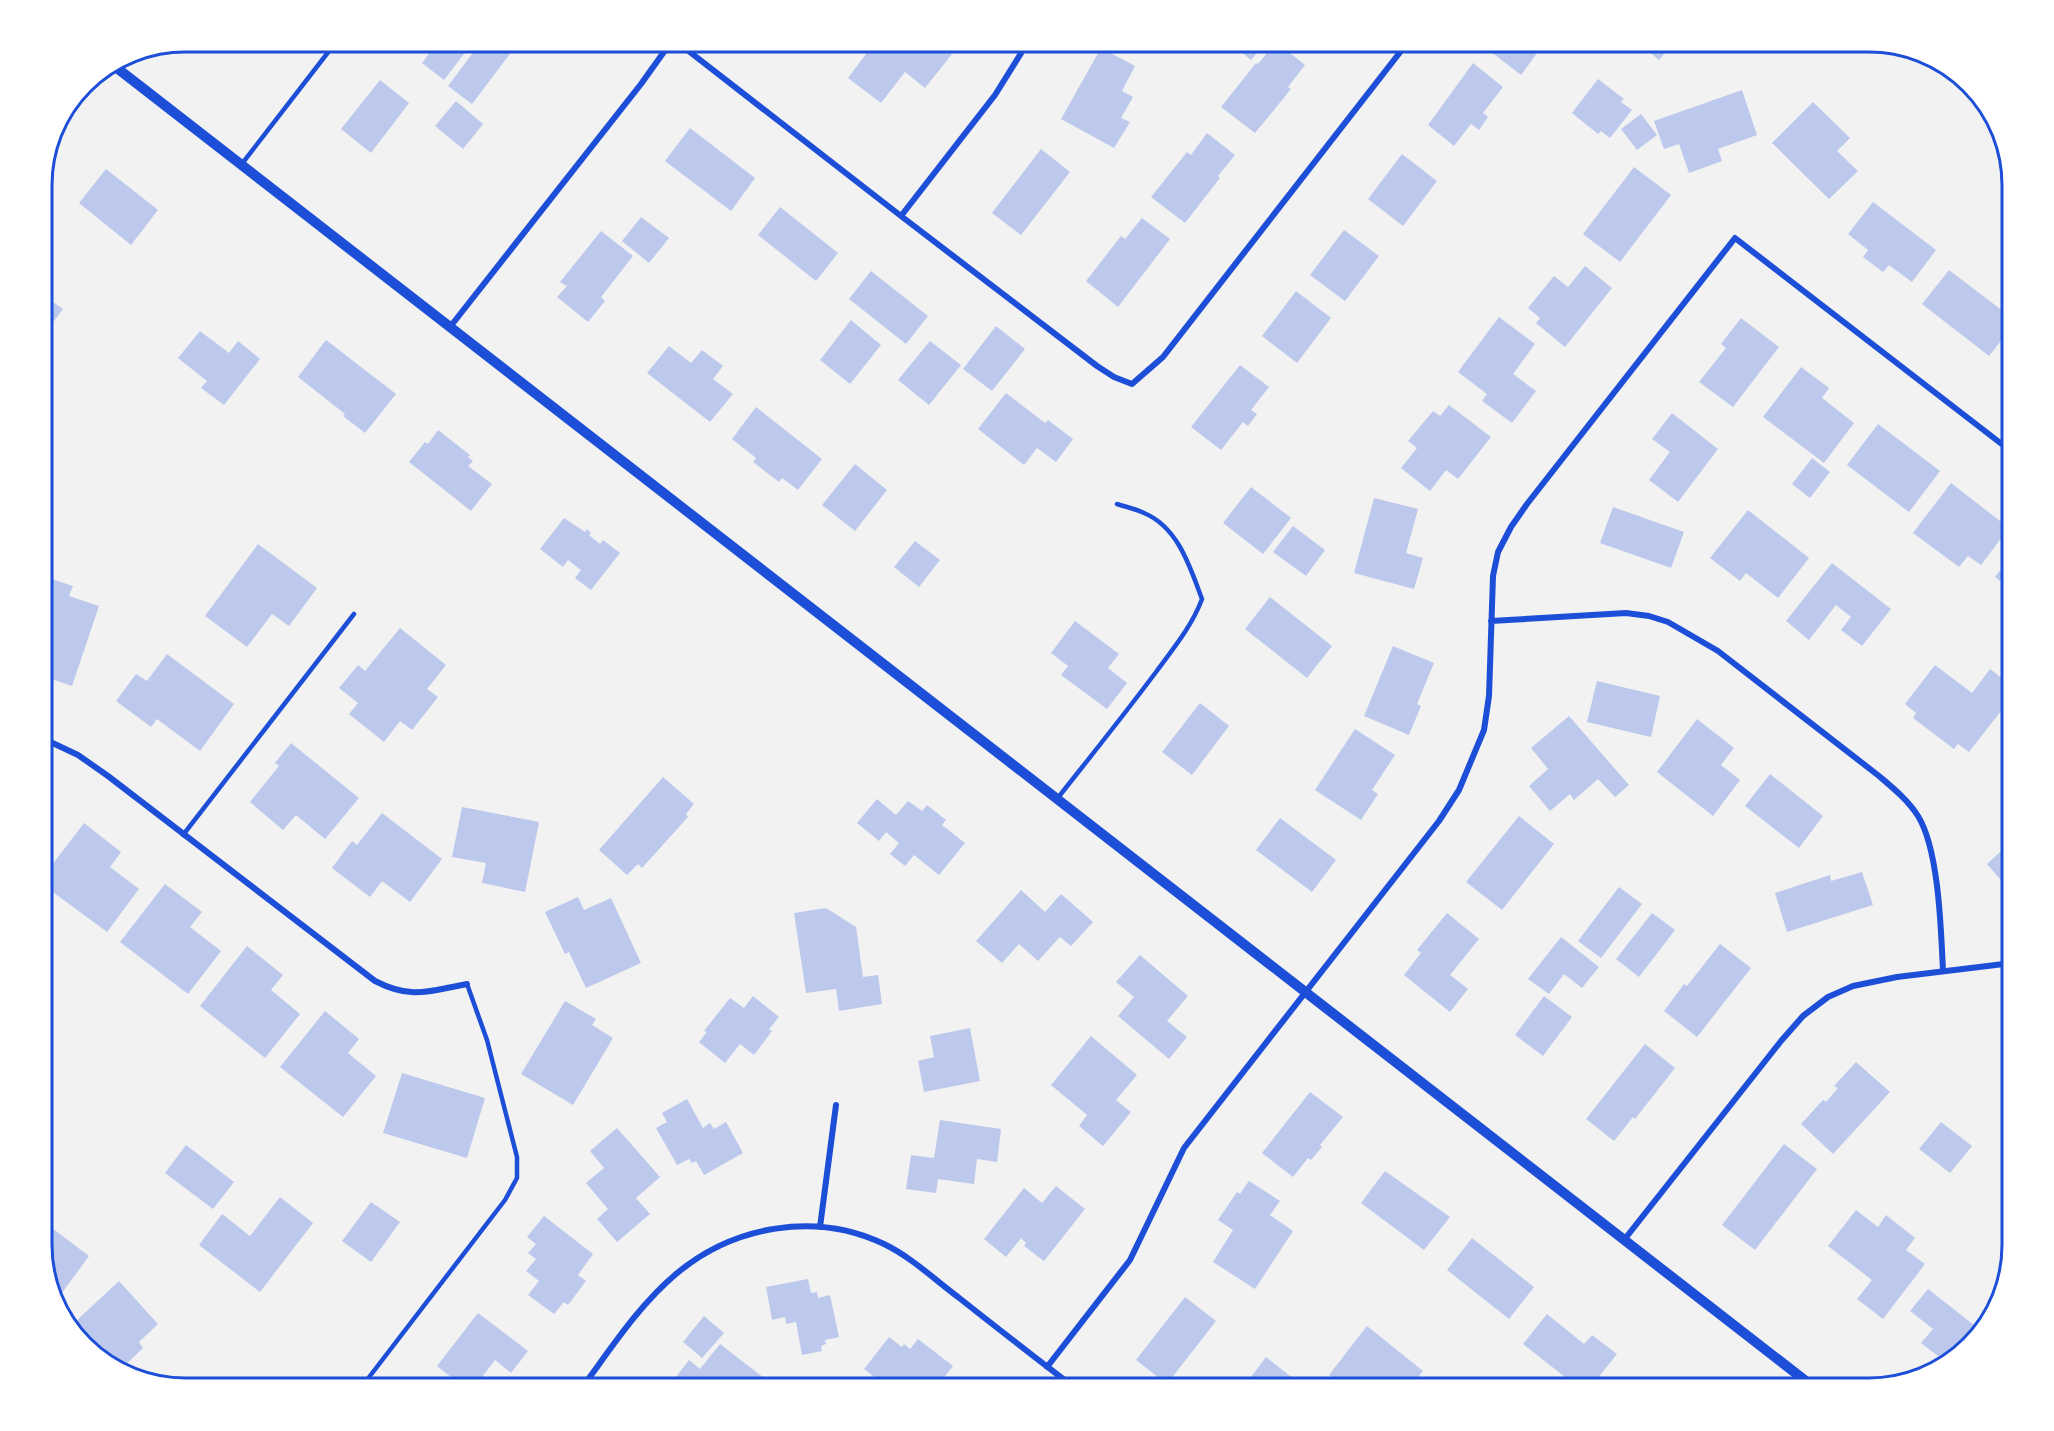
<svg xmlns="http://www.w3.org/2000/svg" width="2054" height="1431" viewBox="0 0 2054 1431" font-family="'Noto Sans',sans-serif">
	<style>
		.building { fill: #bdc9ec }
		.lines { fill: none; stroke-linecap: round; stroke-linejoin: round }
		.service { stroke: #1d4ed8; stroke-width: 4.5 }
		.minor { stroke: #1d4ed8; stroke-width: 6 }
		.tertiary { stroke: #1d4ed8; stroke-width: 10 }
		.rim { fill: none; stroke: #1d4ed8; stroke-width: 3 }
	</style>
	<rect width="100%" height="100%" fill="#f2f2f2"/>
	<path class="building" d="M438,42h35l-29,38 -22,-17z
		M481,42h19l12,9 -40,53 -24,-18z
		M875,42h61l16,12 -27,34 -20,-16 -24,31 -33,-25z
		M1229,42h37l-15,18z
		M1276,42l29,23 -17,22 3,2 -36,44 -34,-26 35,-44 2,1z
		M1312,42h14l-5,7z
		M1490,42h55l-24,33 -35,-27z
		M1638,42h36l-15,18z
		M1101,48l34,18 -13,25 11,6 -12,21 9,4 -16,26 -53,-29z
		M1473,63l30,24 -20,26 5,4 -9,13 -8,-6 -17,22 -26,-21z
		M1598,79l26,20 -3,3 11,8 -22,28 -9,-7 -3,3 -26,-21z
		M380,80l29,23 -38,50 -30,-24z
		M1742,90l15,45 -39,14 4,12 -33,12 -10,-29 -15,5 -10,-28z
		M456,101l27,23 -20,25 -28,-23z
		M1813,102l37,36 -13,13 21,20 -29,28 -57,-56z
		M1641,114l16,21 -20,15 -16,-21z
		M690,128l65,50 -24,33 -66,-50z
		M1207,133l28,22 -17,21 2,2 -35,45 -34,-26 36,-45 4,3z
		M1041,149l29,23 -49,63 -29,-22z
		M1402,154l35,27 -34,45 -35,-27z
		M1634,167l37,28 -51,67 -37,-28z
		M106,169l52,41 -27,35 -52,-42z
		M1873,202l63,48 -24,32 -23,-17 -6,7 -20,-15 5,-7 -20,-16z
		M780,207l58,46 -22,28 -58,-46z
		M641,217l28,21 -20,25 -27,-22z
		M1142,218l28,21 -52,68 -32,-26 35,-45 4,3z
		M1344,230l35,26 -34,45 -35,-26z
		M601,231l32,25 -32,41 4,4 -17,21 -31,-25 10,-11 -7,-4z
		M1585,266l27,22 -47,59 -29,-24 4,-5 -12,-10 26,-32 14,11z
		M1949,270l63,48v9l-23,29 -67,-52z
		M871,271l57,45 -22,28 -57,-45z
		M1296,291l35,27 -34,45 -35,-27z
		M42,294l21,15 -21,28z
		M1499,317l36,27 -22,30 23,17 -24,32 -30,-22 5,-7 -29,-22z
		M1741,318l38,29 -46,60 -34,-25 27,-34 -5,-4z
		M851,320l30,25 -31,39 -30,-24z
		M996,326l29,23 -33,42 -29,-22z
		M200,331l29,22 9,-12 22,18 -36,46 -23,-17 6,-7 -29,-23z
		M326,340l70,54 -31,39 -22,-17 2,-2 -47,-37z
		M930,341l31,24 -32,40 -31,-25z
		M669,346l22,17 11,-13 21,16 -10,13 20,15 -23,28 -63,-49z
		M2012,349v14l-7,-5z
		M1240,365l29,22 -18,23 6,4 -9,12 -5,-4 -22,28 -30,-23z
		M1801,367l28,21 -7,10 32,25 -30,40 -61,-46z
		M1006,393l39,30 3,-3 25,19 -17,23 -19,-14 -13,17 -46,-36z
		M1449,405l42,32 -33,42 -12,-9 -16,21 -29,-23 16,-20 -9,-7 25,-30 7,5z
		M756,407l66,52 -24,31 -16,-12 -3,4 -26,-20 3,-4 -24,-19z
		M1672,413l46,36 -40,53 -29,-22 21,-28 -18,-13z
		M1878,424l62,47 -31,41 -62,-47z
		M438,430l32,25 -2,2 5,4 -5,5 24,18 -21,27 -62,-49 16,-20 3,2z
		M1812,458l18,14 -20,26 -18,-14z
		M855,464l32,26 -32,41 -33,-26z
		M1951,483l58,45 -28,37 -13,-9 -9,11 -46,-34z
		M1251,487l40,31 -28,36 -40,-31z
		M1374,498l44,11 -12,44 17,5 -9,31 -60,-16z
		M1613,507l71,25 -13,36 -71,-25z
		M1748,510l61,48 -31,40 -32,-25 -6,8 -30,-23z
		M564,518l21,14 2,-3 4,4 -2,2 11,9 3,-4 17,13 -29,37 -16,-12 6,-8 -13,-10 -5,7 -23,-18z
		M1293,526l32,24 -19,26 -33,-24z
		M915,541l25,19 -21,27 -25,-20z
		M258,544l59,44 -28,38 -17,-12 -25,33 -42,-31z
		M2012,555v35l-17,-13z
		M1832,563l59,46 -29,37 -21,-16 10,-13 -15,-12 -27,35 -23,-19z
		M42,576l31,10 -4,10 30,10 -27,80 -30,-10z
		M1270,597l62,49 -25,32 -62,-49z
		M1075,621l44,33 -11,14 19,15 -20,26 -46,-34 7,-9 -17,-13z
		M400,628l46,37 -19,24 11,8 -26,33 -12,-9 -16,21 -35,-28 9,-11 -19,-15 19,-23 7,6z
		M1393,646l41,17 -17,41 4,2 -12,29 -45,-19z
		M167,654l67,50 -34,47 -43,-32 -6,8 -35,-26 20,-27 11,7z
		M1935,665l37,28 18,-24 22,17v11l-43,55 -11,-8 -4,5 -41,-31 3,-5 -11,-9z
		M1597,681l63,15 -9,41 -64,-15z
		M1200,703l29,23 -37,49 -30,-23z
		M1569,716l60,69 -14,12 -17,-18 -24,21 -4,-6 -20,17 -21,-25 19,-17 -17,-21z
		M1697,719l37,29 -13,17 19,15 -27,36 -56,-44z
		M1355,729l40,26 -23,35 6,4 -17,26 -46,-30z
		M291,743l68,55 -34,41 -29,-24 -13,15 -33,-28 29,-36 -4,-3z
		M1770,774l53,42 -24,32 -54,-42z
		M663,777l31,27 -8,10 2,3 -46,51 -4,-4 -11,11 -28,-25z
		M877,799l19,16 12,-14 14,10 5,-6 19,15 -4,5 23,18 -26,32 -25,-20 -9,11 -15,-12 9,-11 -13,-11 -7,9 -22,-18z
		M462,807l77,15 -14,70 -43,-9 4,-20 -34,-6z
		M382,813l60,46 -32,43 -28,-21 -12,16 -38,-29 20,-27 5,4z
		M1519,816l35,28 -52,66 -36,-28z
		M1280,818l56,42 -24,32 -56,-42z
		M84,823l37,29 -11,15 29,22 -32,43 -65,-48v-6z
		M2012,841v52l-25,-29z
		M1862,872l11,33 -86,27 -12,-39 55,-18 1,6z
		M165,884l37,28 -12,15 31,24 -33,43 -68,-52z
		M1619,887l23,17 -41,54 -23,-17z
		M1021,890l24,22 16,-18 32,28 -22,24 -11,-9 -22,24 -19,-17 -17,19 -26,-22z
		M578,897l6,13 27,-12 30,65 -55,25 -17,-36 -4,2 -20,-42z
		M826,908l30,19 7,50 15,-2 4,29 -43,7 -3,-22 -30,4 -12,-80z
		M1447,913l32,26 -29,36 18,14 -18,23 -46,-37 17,-22 -4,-3z
		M1652,913l23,17 -36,47 -23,-18z
		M1561,937l38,30 -17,21 -18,-14 -15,20 -21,-15z
		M1720,944l31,24 -54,69 -33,-26 20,-27 3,2z
		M247,946l36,29 -12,15 29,24 -35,44 -65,-52z
		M1140,955l48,41 -21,25 20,16 -18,22 -51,-43 16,-19 -18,-15z
		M753,996l26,21 -10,12 3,2 -18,24 -14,-11 -15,19 -26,-21 8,-10 -3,-1 26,-33 14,10z
		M1544,996l28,21 -29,39 -28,-21z
		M565,1001l31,18 -4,6 21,13 -40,67 -52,-31z
		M325,1011l34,28 -11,14 28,23 -33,41 -63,-50z
		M970,1028l10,53 -56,11 -6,-31 16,-4 -4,-21z
		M2012,1028v33h-1l-8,-31z
		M1091,1036l46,39 -21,25 15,12 -28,34 -24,-20 8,-11 -36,-30z
		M1645,1044l30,24 -40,51 -2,-2 -19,24 -28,-22z
		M1856,1062l34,30 -57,62 -32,-30 22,-24 3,2 12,-14 -4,-2z
		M402,1073l83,25 -18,60 -84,-25z
		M1310,1092l33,25 -23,28 2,2 -11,13 -3,-2 -15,19 -31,-24z
		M687,1099l16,29 7,-5 4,6 12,-7 17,31 -39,22 -8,-14 -4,2 -3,-4 -12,6 -21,-37 11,-6 -5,-9z
		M940,1120l61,9 -4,33 -20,-3 -3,25 -36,-5 -2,14 -30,-4 5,-34 23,3z
		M1941,1122l31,24 -22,27 -31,-24z
		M617,1128l43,49 -24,21 14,16 -33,28 -20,-23 11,-10 -22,-26 18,-15 -14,-17z
		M1784,1144l33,25 -62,81 -33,-25z
		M186,1145l48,37 -21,27 -48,-36z
		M1385,1171l65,46 -26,33 -63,-47z
		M1249,1181l31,20 -10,14 23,16 -38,58 -42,-27 20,-32 -15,-10 19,-28 3,2z
		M1056,1186l29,23 -41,52 -20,-15 2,-3 -5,-5 -15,19 -22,-18 40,-51 18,15z
		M280,1197l33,26 -53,69 -61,-47 23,-31 28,22z
		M371,1202l29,20 -29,40 -29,-21z
		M1856,1210l22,17 8,-12 29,23 -9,12 19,14 -42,55 -26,-20 15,-19 -44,-34z
		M544,1216l49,38 -15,21 8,6 -18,24 -4,-3 -10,12 -26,-19 11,-14 -13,-10 10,-12 -8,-6 8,-9 -9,-7z
		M48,1225l41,31 -33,45 -14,-46v-23z
		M1472,1238l62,49 -25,32 -62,-49z
		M808,1279l3,14 6,-1 1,6 12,-3 9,42 -14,3 1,4 -5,2 1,5 -20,4 -6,-33 -10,2 -1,-7 -13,3 -6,-33z
		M119,1281l39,43 -19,18 4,6 -21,20 -19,-21 -7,7 -15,-15 5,-4 -11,-13z
		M1928,1289l51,40 -12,15 -21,18 -25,-19 12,-14 -23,-18z
		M1185,1297l31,24 -49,63 -31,-24z
		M478,1313l50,38 -17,22 -16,-13 -22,29h-7l-29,-23z
		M1547,1314l37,30 8,-9 25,19 -28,35h-9l-57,-45z
		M704,1316l20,17 -22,25 -19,-16z
		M1367,1326l56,45 -14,17 -2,-2 -3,3h-36l-7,-5 -4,5h-11l-17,-14z
		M889,1337l13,10 2,-3 6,5 8,-10 35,27 -18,23h-45l-26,-20z
		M720,1344l53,41 -2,4h-96l-5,-4 19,-25 11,9z
		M1266,1357l37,29 -2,3h-59z
		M1682,1380l11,9h-18z
		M1436,1383l7,6h-12z"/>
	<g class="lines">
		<path class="service" d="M241,165l95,-123
			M1057,799c33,-42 67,-84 99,-127 17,-23 36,-46 46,-73 -12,-32 -24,-72 -58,-86 -8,-4 -18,-6 -27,-9
			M183,835l171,-221
			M360,1389l145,-189 12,-22v-21l-30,-117 -20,-56"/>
		<path class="minor" d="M677,42l224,174 196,150 17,11 18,7 31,-27 245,-315
			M901,216l94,-121 33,-53
			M450,327l191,-243 30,-42
			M1491,621l135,-8 23,3 19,6 50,29 161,125c14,12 29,24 39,40 21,34 23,114 25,155
			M42,738l36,17 30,21 267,205c37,19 54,10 92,3
			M820,1227l16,-122
			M1624,1240l157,-199 22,-25 25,-19 25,-11 44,-9 115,-14
			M1047,1367l83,-107 54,-112 255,-327 20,-31 25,-60 5,-34 4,-120 5,-24 13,-25 16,-23 208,-266 277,214
			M581,1389c29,-39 57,-83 95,-115 57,-48 139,-63 208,-30 27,13 50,35 74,53 39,31 78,61 118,92"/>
		<path class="tertiary" d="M113,65l1703,1324"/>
	</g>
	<path d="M0 0H2054V1431H0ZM185 52H1869A133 133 0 0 1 2002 185V1245A133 133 0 0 1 1869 1378H185A133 133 0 0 1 52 1245V185A133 133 0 0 1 185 52Z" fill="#fff" fill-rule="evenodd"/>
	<path class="rim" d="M185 52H1869A133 133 0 0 1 2002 185V1245A133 133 0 0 1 1869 1378H185A133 133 0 0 1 52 1245V185A133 133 0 0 1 185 52Z"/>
</svg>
